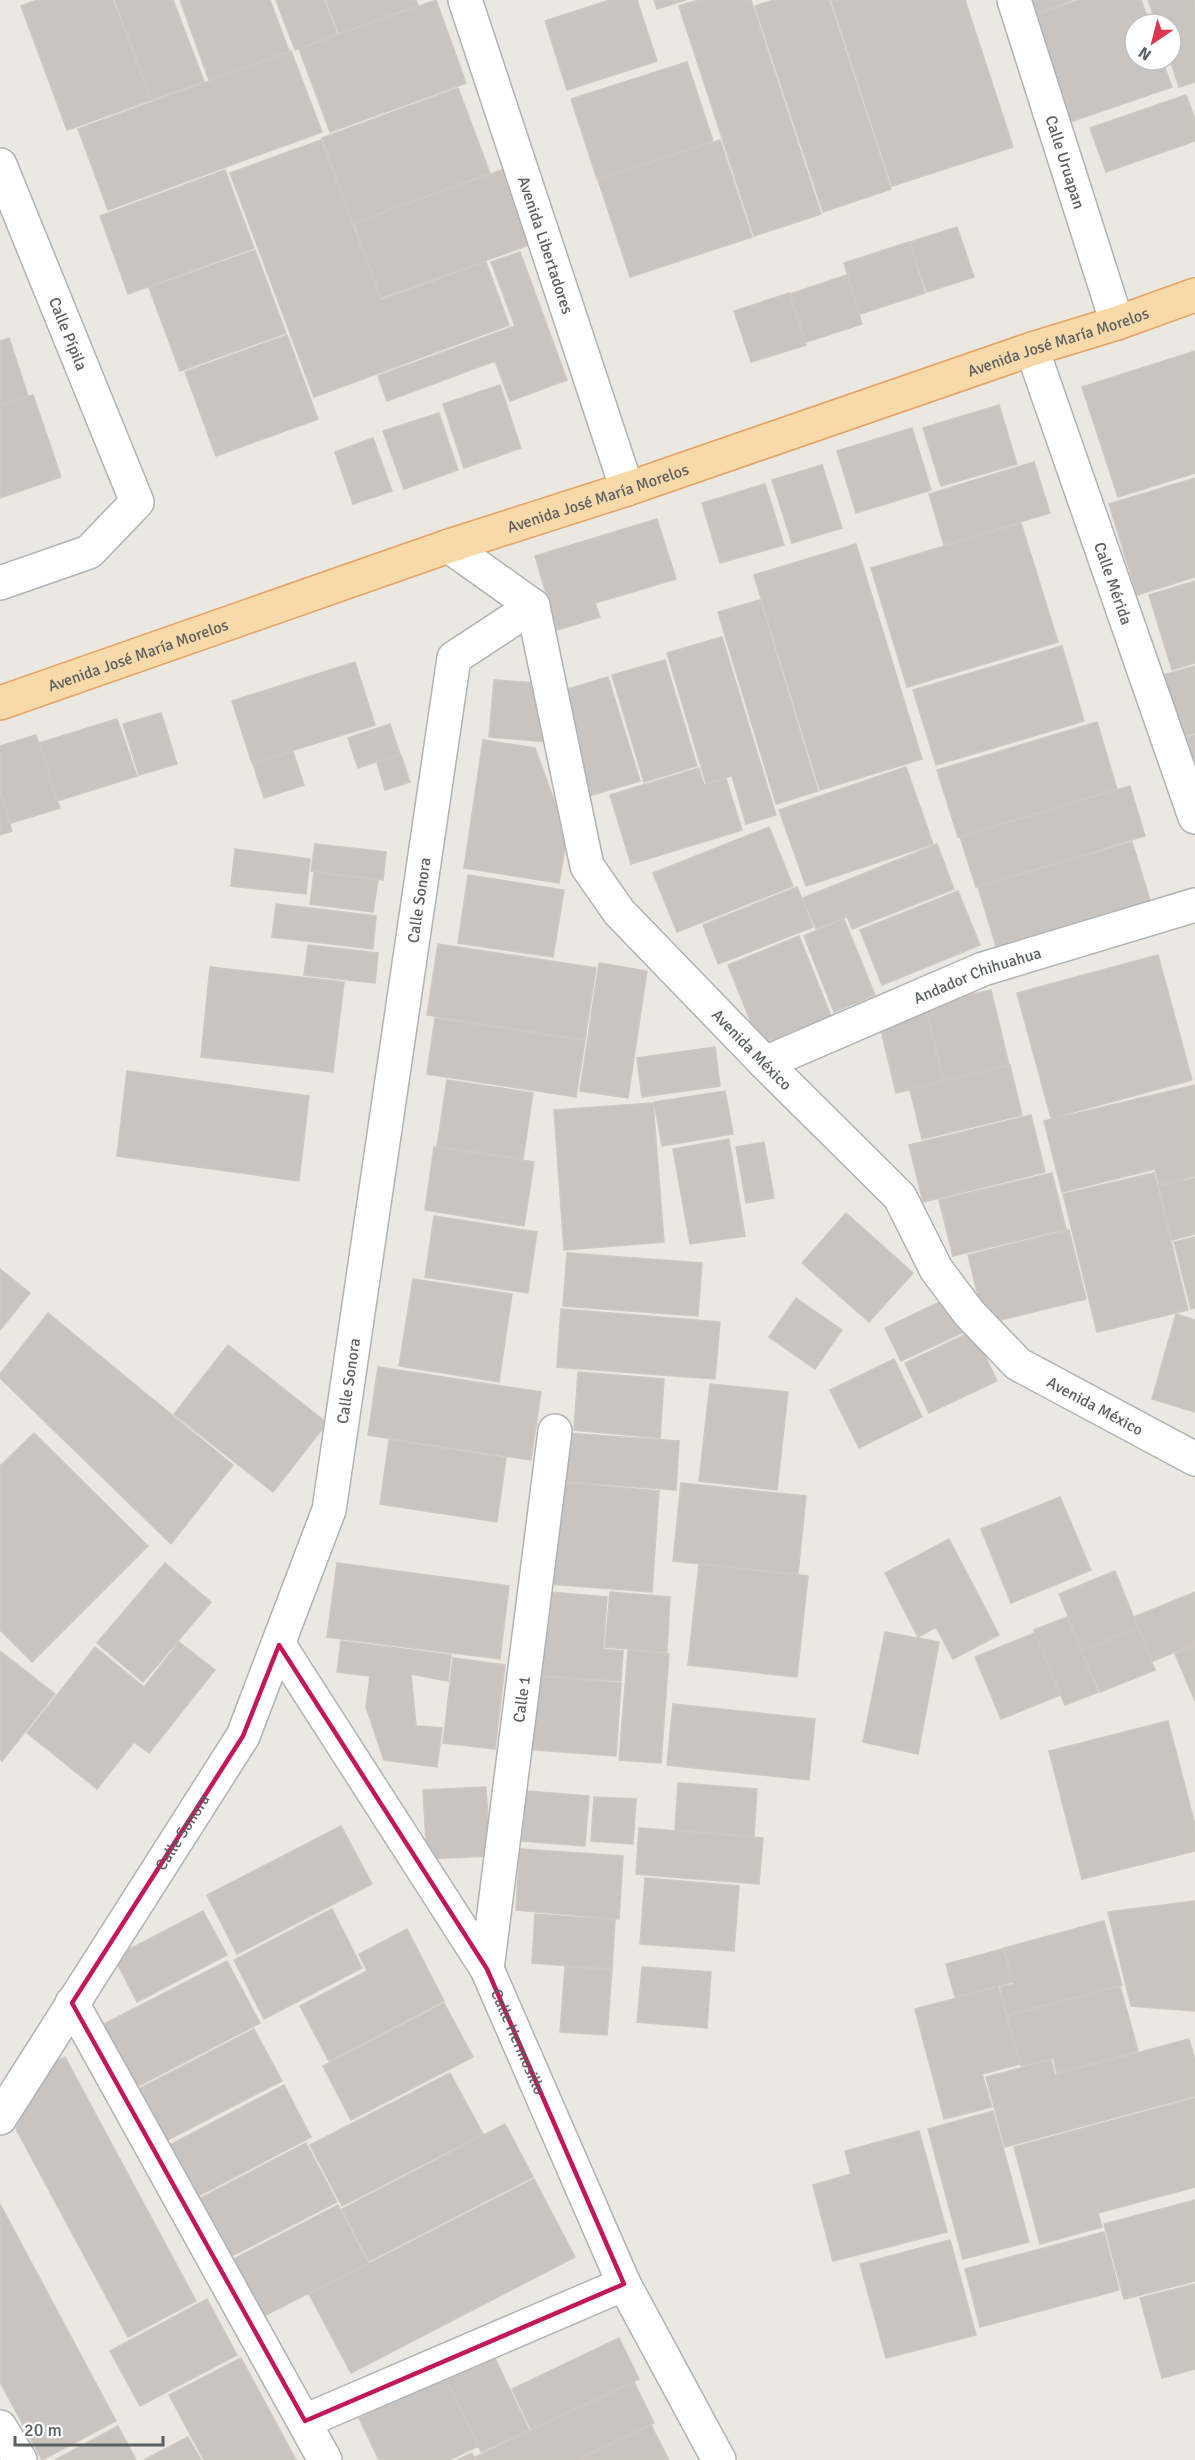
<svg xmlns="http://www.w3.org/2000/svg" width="1195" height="2460" viewBox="0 0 1195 2460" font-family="Signika,sans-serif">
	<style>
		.building { fill: #c9c4c0; stroke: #cfc7c0; stroke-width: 1.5 }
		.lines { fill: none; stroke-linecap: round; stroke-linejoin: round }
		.street-casing { stroke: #afb3b6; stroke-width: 36 }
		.primary-casing { stroke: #e5a161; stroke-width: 36 }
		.street { stroke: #fff; stroke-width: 33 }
		.primary { stroke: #f8d9aa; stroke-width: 33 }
		.marked { fill: none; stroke: #c2185b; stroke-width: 4.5; stroke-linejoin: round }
		.labels { text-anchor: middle; stroke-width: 5; stroke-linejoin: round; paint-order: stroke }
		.street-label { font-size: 16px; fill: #5a5f61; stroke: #fff }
	</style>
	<rect width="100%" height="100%" fill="#ebe7e1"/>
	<path class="building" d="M37,0h76l38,100 -84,30 -46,-124z
		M115,0h58l31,81 -52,19z
		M180,0h90l19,51 -80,29z
		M276,0h48l13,34 -42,16z
		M326,0h90l2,5 -79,29z
		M436,0l30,83 -136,49 -31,-83z
		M610,0h27l20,61 -90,29 -22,-69z
		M654,0h32l-29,9z
		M698,0h53l70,214 -67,22 -75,-230z
		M774,0h55l62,189 -68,23 -68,-206z
		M831,0h134l48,147 -121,39z
		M1032,0h41l-36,13z
		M1079,0h62l9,24h-15v36h27l10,27 -102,35 -38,-106z
		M1148,0h47v82l-16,5 -9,-27 1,-36h-14z
		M291,51l31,81 -214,78 -30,-81z
		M687,62l26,79 -116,38 -26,-80z
		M458,88l32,85 -137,50 -31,-85z
		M1186,95l9,24v22l-89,31 -16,-44z
		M321,140l60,160 105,-38 23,63 -195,72 -84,-224z
		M720,140l32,97 -122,40 -32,-97z
		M225,170l29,78 -126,46 -28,-78z
		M502,170l27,75 -148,53 -27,-75z
		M957,227l17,50 -47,15 -17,-50z
		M909,242l16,51 -65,21 -16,-51z
		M255,250l31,83 -106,38 -31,-83z
		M520,252l47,128 -57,21 -15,-40 -108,40 -9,-25 137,-50 -24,-64z
		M847,275l15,49 -56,18 -16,-48z
		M789,293l17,52 -55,17 -17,-51z
		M287,335l31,84 -102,37 -31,-84z
		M9,338l19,58 -28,10v-65z
		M1195,351v122l-77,24 -36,-110z
		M500,385l21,63 -57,20 -21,-64z
		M33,395l28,82 -61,21v-92z
		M999,405l18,59 -76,22 -18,-58z
		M439,413l19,57 -54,19 -21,-58z
		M912,428l19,62 -75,23 -19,-62z
		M373,438l19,53 -39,13 -18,-52z
		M1034,462l16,51 -106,32 -15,-51z
		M822,465l20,63 -50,15 -20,-63z
		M1195,478v99l-58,18 -28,-91z
		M765,484l19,61 -64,18 -18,-60z
		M657,519l19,60 -81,24 5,14 -43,13 -22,-74z
		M1021,523l37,119 -151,45 -36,-119z
		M856,544l66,215 -102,31 -66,-215z
		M1195,581v82l-23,7 -23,-75z
		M760,600l58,191 -42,13 -58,-192z
		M722,637l54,178 -30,9 -14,-48 -26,7 -39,-130z
		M1062,646l22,75 -148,44 -23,-75z
		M665,660l32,106 -53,16 -32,-107z
		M355,662l20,63 -123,38 -20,-62z
		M1195,666v67l-20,6 -19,-62z
		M608,677l32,104 -51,15 -31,-104z
		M494,680l45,3 9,59 -59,-5z
		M161,713l16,51 -38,11 -16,-51z
		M117,719l20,57 -80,25 -18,-58z
		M1097,722l20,67 -159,48 -21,-67z
		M390,724l10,30 -42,14 -10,-30z
		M36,735l24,73 -49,15 -11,-34v-43z
		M1195,735v51l-14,-47z
		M483,740l52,8 32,88 -8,47 -95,-15z
		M293,752l11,33 -40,13 -11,-34z
		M401,755l9,27 -25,8 -8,-28z
		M906,767l27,77 -127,42 -27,-76z
		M699,768l5,17 22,-6 16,51 -111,34 -21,-69z
		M1130,786l15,50 -169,51 -16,-50z
		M0,793l12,38 -12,4z
		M769,827l24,59 -116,46 -24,-59z
		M1132,842l18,58 -154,46 -18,-59z
		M315,844l71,8 -3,28 -72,-9z
		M937,844l17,45 -102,40 -5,-13 -31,13 -13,-31z
		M235,849l75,10 -4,35 -75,-8z
		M314,872l64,8 -5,32 -63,-8z
		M468,875l96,15 -11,67 -95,-14z
		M797,887l16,40 -95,37 -15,-39z
		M958,891l22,54 -98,40 -22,-55z
		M276,904l100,12 -3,33 -101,-12z
		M844,919l31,76 -41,17 -30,-76z
		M799,936l32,80 -71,29 -32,-80z
		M438,944l158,24 -11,72 -158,-25z
		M308,945l70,8 -3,30 -71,-8z
		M1158,955l34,125 -141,38 -34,-125z
		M599,963l48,8 -19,127 -48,-7z
		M210,967l134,15 -11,90 -132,-15z
		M991,990l18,75 -65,16 -18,-76z
		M926,1011l17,70 -47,12 -17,-71z
		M435,1018l150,23 -9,56 -149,-23z
		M715,1047l5,39 -78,11 -5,-39z
		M1010,1065l12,50 -100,24 -12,-50z
		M127,1071l182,25 -10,85 -182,-25z
		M447,1080l86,13 -10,66 -86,-13z
		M1195,1085v91l-36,9 -4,-16 -93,23 -18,-71z
		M725,1091l8,43 -71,12 -8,-44z
		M653,1103l11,139 -100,8 -10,-140z
		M1031,1115l14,57 -122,30 -14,-57z
		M729,1139l16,97 -55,8 -17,-95z
		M764,1142l10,56 -28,5 -10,-56z
		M434,1147l100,15 -10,64 -99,-16z
		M1052,1173l14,56 -113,27 -14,-56z
		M1154,1173l34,137 -91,22 -34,-138z
		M1195,1178v56l-23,6 -13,-54z
		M846,1213l67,60 -44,49 -67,-59z
		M434,1216l103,16 -9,61 -103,-16z
		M1069,1230l17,69 -101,25 -17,-69z
		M1195,1237v71l-4,1 -17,-67z
		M567,1253l135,10 -4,53 -135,-10z
		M0,1269l30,24 -30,37z
		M413,1279l99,15 -13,88 -100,-16z
		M950,1297l16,34 -65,30 -16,-33z
		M796,1298l46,32 -27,39 -46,-32z
		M561,1309l159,13 -5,57 -158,-12z
		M48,1313l185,152 -62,79 -171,-166v-4z
		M1176,1314l19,6v92l-43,-13z
		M973,1331l24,50 -68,32 -24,-50z
		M228,1345l99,78 -54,69 -99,-78z
		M894,1359l28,58 -63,31 -29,-58z
		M378,1367l163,25 -10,68 -163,-25z
		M578,1372l86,7 -4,59 -86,-8z
		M710,1384l78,8 -11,98 -78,-9z
		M34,1433l114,113 -116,116 -32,-32v-164z
		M565,1433l114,8 -3,49 -115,-9z
		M389,1440l117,18 -9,64 -117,-18z
		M557,1482l102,9 -7,101 -103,-8z
		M681,1483l125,13 -8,78 -125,-13z
		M1060,1497l31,73 -80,33 -30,-74z
		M949,1539l50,96 -46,24 -17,-32 -18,10 -33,-64z
		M165,1563l46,39 -68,80 -46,-39z
		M337,1563l172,23 -9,73 -173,-22z
		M699,1564l109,12 -11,101 -109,-12z
		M1115,1571l23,57 -56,22 -23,-56z
		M538,1591l69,6 -4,52 20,2 -2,30 -89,-6z
		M610,1592l60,5 -3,55 -62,-5z
		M1195,1592v52l-42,17 -19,-44z
		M1067,1617l31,75 -33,13 -31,-75z
		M1138,1628l17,42 -55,22 -18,-41z
		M885,1632l54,10 -21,112 -55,-12z
		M1035,1633l25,62 -59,24 -26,-62z
		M341,1641l110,14 -3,26 -37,-7 5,52 26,2 -5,39 -53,-7 -18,-53 4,-31 -33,-4z
		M179,1642l36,28 -66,83 -15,-11 -37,47 -70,-56 68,-86 49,40z
		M1195,1645v56l-20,-47z
		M628,1650l41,4 -8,109 -42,-3z
		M0,1651l55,43 -53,67 -2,-2z
		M453,1658l52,7 -10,84 -52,-6z
		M530,1676l91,7 -5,73 -92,-7z
		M673,1704l142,15 -6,61 -142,-15z
		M1168,1721l27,104v26l-113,28 -33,-128z
		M678,1783l79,6 -3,47 -79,-6z
		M486,1787l4,69 -63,3 -4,-69z
		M526,1791l63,5 -4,50 -63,-5z
		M594,1797l42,2 -3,45 -42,-3z
		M341,1826l31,58 -135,70 -30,-59z
		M639,1828l124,10 -4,46 -123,-10z
		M520,1849l103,7 -4,63 -103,-9z
		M645,1878l94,8 -5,65 -94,-7z
		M1195,1901v110l-64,-5 -23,-94z
		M332,1909l30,59 -98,51 -30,-59z
		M203,1911l24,44 -90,47 -23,-45z
		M535,1914l80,6 -3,49 -80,-6z
		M1104,1921l18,64 -115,30 -7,-28 14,-3 -10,-36z
		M407,1929l37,72 -115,60 -29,-55 67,-35 -8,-17z
		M1003,1949l10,33 -58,15 -9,-33z
		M227,1961l33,62 -133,69 -33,-63z
		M565,1967l47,3 -5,65 -47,-3z
		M642,1967l69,5 -4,56 -70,-6z
		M1120,1986l18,65 -81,22 -4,-15 -32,8 -14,-50z
		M998,1987l22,77 -38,10 10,33 -48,12 -29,-110z
		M444,2003l29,54 -122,63 -28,-54z
		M254,2029l28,52 -124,64 -27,-52z
		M1189,2039l6,21v36l-190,51 -19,-70 65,-17 4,15z
		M65,2057l131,244 -68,36 -112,-208 30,-62z
		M450,2073l33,61 -141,72 -32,-61z
		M284,2085l27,52 -122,64 -27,-52z
		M1195,2098v89l-97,26 4,14 -62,17 -26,-97z
		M993,2111l36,131 -66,17 -35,-130z
		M505,2124l28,53 -164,84 -27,-52z
		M919,2131l28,101 -114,29 -20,-76 38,-11 -6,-23z
		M306,2143l31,59 -115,59 -31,-58z
		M534,2179l41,78 -224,116 -42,-79z
		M1195,2200v81l-71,18 -20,-75z
		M0,2204l116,217 -74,39 -42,-78z
		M338,2205l30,58 -112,57 -30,-57z
		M1104,2232l15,58 -139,37 -15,-58z
		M950,2240l26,95 -90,23 -26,-94z
		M1195,2284v85l-33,9 -22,-80z
		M207,2299l30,56 -97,51 -30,-55z
		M619,2338l20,41 -108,50 -19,-40z
		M493,2354l36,76 -48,22 -36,-76z
		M241,2358l55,102h-92l-35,-65z
		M445,2377l34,69 -30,14h-70l-20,-42z
		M634,2382l20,41 -79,37h-98l-2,-3z
		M651,2425l18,35h-91z
		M118,2426l18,34h-81z
		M188,2437l13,23h-57z
		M472,2453l3,7h-18z"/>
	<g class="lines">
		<defs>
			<g id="street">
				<path id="s1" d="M465,0l162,489"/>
				<path id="s2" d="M1014,0l103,323"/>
				<path id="s3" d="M0,165l137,337 -48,50 -89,31"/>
				<path id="s4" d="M1032,349l163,468"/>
				<path id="s5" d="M449,546l84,60 54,260 32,46 146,151 135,134 36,72 33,44 49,51 177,95"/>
				<path id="s6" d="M765,1063l218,-94 212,-64"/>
				<path id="s7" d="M279,1645l208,324 137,315 95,176"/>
				<path id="s8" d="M487,1969l68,-538"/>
				<path d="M72,2003l253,457"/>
				<path id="s9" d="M0,2118l243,-382 86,-226 125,-852 79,-52"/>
				<path d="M305,2421l319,-137"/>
				<path d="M0,2427l20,33"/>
			</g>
			<g id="primary">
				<path id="s10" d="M0,703l449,-157 178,-57 405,-140 85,-26 78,-28"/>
			</g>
		</defs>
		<use href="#street" class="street-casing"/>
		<use href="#primary" class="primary-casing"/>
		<use href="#street" class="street"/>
		<use href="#primary" class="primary"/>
	</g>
	<path class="marked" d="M279,1645l208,324 137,315 -319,137 -233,-418 171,-267z"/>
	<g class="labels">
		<g class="street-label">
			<text dy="6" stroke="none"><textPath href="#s2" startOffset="170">Calle Uruapan</textPath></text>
			<text dy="6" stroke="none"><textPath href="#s1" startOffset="258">Avenida Libertadores</textPath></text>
			<text dy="6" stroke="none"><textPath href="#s3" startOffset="182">Calle Pípila</textPath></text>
			<text dy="6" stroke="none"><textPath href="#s10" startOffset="1118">Avenida José María Morelos</textPath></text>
			<text dy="6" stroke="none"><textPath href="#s10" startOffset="632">Avenida José María Morelos</textPath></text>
			<text dy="6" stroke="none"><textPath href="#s4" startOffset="248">Calle Mérida</textPath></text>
			<text dy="6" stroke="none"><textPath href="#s10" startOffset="146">Avenida José María Morelos</textPath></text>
			<text dy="6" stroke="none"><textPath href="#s9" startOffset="1311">Calle Sonora</textPath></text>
			<text dy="6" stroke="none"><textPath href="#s6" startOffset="230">Andador Chihuahua</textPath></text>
			<text dy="6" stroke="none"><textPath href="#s5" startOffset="616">Avenida México</textPath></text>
			<text dy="6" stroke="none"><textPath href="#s9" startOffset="825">Calle Sonora</textPath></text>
			<text dy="6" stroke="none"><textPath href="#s5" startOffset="1119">Avenida México</textPath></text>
			<text dy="6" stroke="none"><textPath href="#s8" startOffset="272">Calle 1</textPath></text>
			<text dy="6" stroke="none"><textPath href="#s9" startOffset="339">Calle Sonora</textPath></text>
			<text dy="6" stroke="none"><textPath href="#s7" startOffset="464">Calle Hermosillo</textPath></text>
		</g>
	</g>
	<g transform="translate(1153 42) rotate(215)"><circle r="28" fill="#ffffff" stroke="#bdbfc0" stroke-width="1.5"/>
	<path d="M0-4.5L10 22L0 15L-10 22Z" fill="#da3852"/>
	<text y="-9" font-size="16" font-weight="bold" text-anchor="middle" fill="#5a5f61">N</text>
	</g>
	<path d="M15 2436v9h148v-9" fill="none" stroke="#5a5f61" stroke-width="3"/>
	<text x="24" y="2436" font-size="18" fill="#5a5f61" stroke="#ffffff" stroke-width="4.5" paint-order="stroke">20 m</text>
</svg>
